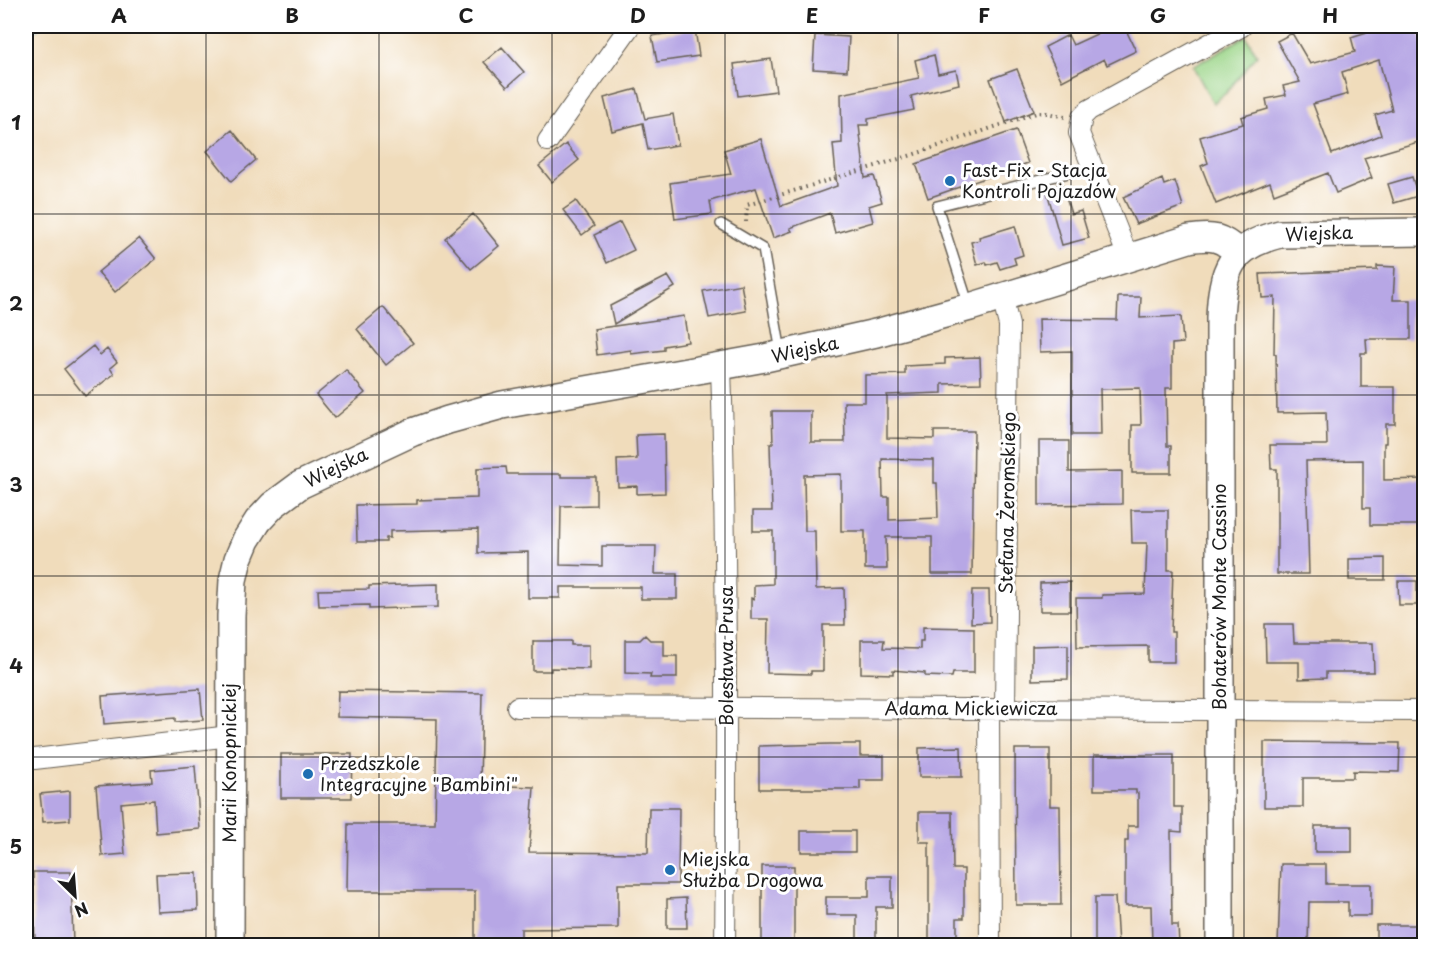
<svg xmlns="http://www.w3.org/2000/svg" width="1450" height="971" viewBox="0 0 1450 971" font-family="'Playpen Sans',sans-serif">
	<style>
		.green { fill: #9bd588; stroke: #5c7852; stroke-width: 1.5 }
		.lines { fill: none; stroke-linecap: round; stroke-linejoin: round }
		.stream { stroke: #4caecb; stroke-width: 6 }
		.building { fill: #b7a7e5; fill-rule: evenodd }
		.lane-casing { stroke: #665f54; stroke-width: 12 }
		.street-casing { stroke: #665f54; stroke-width: 22 }
		.secondary-casing { stroke: #665f54; stroke-width: 30 }
		.path { stroke: #665f54; stroke-width: 4; stroke-dasharray: 1.5 4.5; stroke-linecap: butt }
		.lane { stroke: #fff; stroke-width: 9 }
		.street { stroke: #fff; stroke-width: 20 }
		.secondary { stroke: #fff; stroke-width: 27 }
		.grid { fill: none; stroke: #1c1c1c; stroke-width: 1.5; stroke-opacity: 0.55 }
		.poi-dot { fill: #1f6fb2; stroke: #fff; stroke-width: 2 }
		.labels { text-anchor: middle; stroke-width: 6; stroke-linejoin: round; paint-order: stroke }
		.poi-label { font-size: 18px; fill: #1c1c1c; stroke: #fff; text-anchor: start }
		.street-label { font-size: 18px; fill: #1c1c1c; stroke: #fff }
		.neatline { fill: none; stroke: #1c1c1c; stroke-width: 2 }
		.grid-label { font-size: 20px; text-anchor: middle; font-weight: bold; fill: #1c1c1c }
	</style>
	<rect width="100%" height="100%" fill="#fff"/>
	<filter id="ink" filterUnits="userSpaceOnUse"><feTurbulence type="fractalNoise" baseFrequency=".0167" numOctaves="2"/><feDisplacementMap in="SourceGraphic" scale="12" xChannelSelector="R" yChannelSelector="G"/><feConvolveMatrix kernelMatrix="1 2 1 2 8 2 1 2 1" color-interpolation-filters="sRGB"/></filter>
	<filter id="wash" filterUnits="userSpaceOnUse"><feTurbulence type="fractalNoise" baseFrequency=".008" numOctaves="4" result="noise"/><feDisplacementMap in="SourceGraphic" scale="24" xChannelSelector="R" yChannelSelector="G"/><feGaussianBlur stdDeviation="1.35" result="paint"/><feColorMatrix in="noise" values="0 0 0 0 0 0 0 0 0 0 0 0 0 0 0 0 0 1.4 0 .05"/><feComposite in="paint" operator="in"/></filter>
	<g filter="url(#wash)">
		<rect width="100%" height="100%" fill="#f0dcbb"/>
		<path class="green" d="M1246,36l11,19 -31,38 -13,10 -20,-37z"/>
		<g class="lines">
			<path class="stream" d="M26,32l12,-6"/>
		</g>
		<g id="blocks">
			<path class="building" d="M1114,26h10l12,25 -29,14 -3,-6 -42,22 -17,-34 23,-12 5,10z
				M1386,26h31l8,21v93l-61,18 8,20 -36,15 -8,-20 -54,21 -4,-12 -54,22 -15,-38 7,-3 -8,-26 43,-13 -2,-7 27,-8 -2,-10 20,-4 -3,-9 17,-4 -23,-41 15,-8 18,31 45,-12 -4,-15zM1379,60l13,50 -17,5 6,20 -49,19 -19,-50 35,-10 -6,-22z
				M695,29l4,27 -42,6 -5,-26z
				M815,35l34,2 -2,34 -34,-2z
				M502,47l22,25 -17,15 -23,-25z
				M934,55l4,19 18,-4 3,14 -48,12 3,14 -46,9v6h-9l6,53 9,-2 8,26 -13,4 4,16 -38,11 -5,-20 -40,15 2,3 -19,7 -17,-50 -46,13 2,13 -37,5 -5,-36 61,-9 -7,-24 37,-11 20,67 56,-20 -4,-42 9,-1 -1,-49 78,-16 -4,-18z
				M771,59l5,32 -38,5 -4,-32z
				M1017,69l17,42 -28,11 -16,-43z
				M637,89l8,30 28,-5 5,31 -30,5 -5,-27 -31,8 -8,-33z
				M232,130l24,30 -25,21 -24,-30z
				M1016,130l12,33 -100,35 -12,-34z
				M566,144l13,16 -27,22 -13,-16z
				M1412,177l6,19 -24,7 -6,-19z
				M1162,179l2,6 11,-4 8,25 -47,18 -13,-27z
				M1062,184l9,30 10,-3 8,27 -27,7 -16,-57z
				M576,201l18,25 -12,9 -19,-25z
				M473,214l26,32 -28,23 -26,-31z
				M620,222l14,28 -27,13 -13,-28z
				M1015,226l8,29 -9,3 2,6 -16,5 -3,-7 -10,3 -1,-3 -9,3 -6,-23 9,-2 -1,-3z
				M139,238l17,21 -41,33 -17,-20z
				M1377,266l18,1 -2,33h18v39h-45l1,14h-6v34h34v37h-9v19h-2v37l41,-1v46h-55v-17h-7v-48l-57,1 3,113h-32v-105h-6l-1,-24h57l-1,-33 -49,1 -1,-59h-2l1,-57 -13,1 -2,-24 117,-4z
				M668,276l7,11 -61,37 -4,-18z
				M741,284l5,27 -37,7 -6,-27z
				M1118,297h23l-1,21 41,-2 2,27 -11,1v44h-6l1,58h4v27h-39v-48h9l-1,-37 -40,1 1,46h-29v-84l-32,1 -1,-33 78,1z
				M383,307l30,36 -27,22 -29,-36z
				M684,316l4,26 -24,4v4l-33,4v-4l-34,5 -3,-26z
				M93,346l7,9 7,-6 10,13 -7,6 4,6 -29,22 -21,-27z
				M980,357l1,26 -39,1v9l-55,2v43l47,1v-8h40l-2,143h-40v-37h-46l1,32h-22v-38h-24v-57l-37,1 1,56h10l1,58 28,-1 1,37h-22v46h-12v3l-44,-1 1,-54h-17v-21l3,1v-14l19,-1v-53h-20v-20h19l-2,-67h3l-1,-33h39v31h34l-1,-40h21v-27l40,-1v-8l40,-2v-6zM882,459l52,1v23h3l1,35 -49,2v-23h-6z
				M346,370l19,23 -30,25 -19,-23z
				M664,434l1,59 -28,1v-8l-19,1 -1,-27 20,-1 -1,-24z
				M1039,441h30v31l53,-1v33l-83,1z
				M506,467l1,7h54v3h35v28l-35,1 -1,59 42,1v-20h54l-1,28h22v25h-36v-12h-81v11h-32v-46l-50,1v-24l-88,2v7h-4v4h-29l-1,-37 61,-1v-4l60,-2v-30z
				M1131,510h37v60h5l-2,62h3v30h-26v-16l-71,1 -1,-49h26v-3l43,-1 2,-51h-15z
				M1385,558v22h-36v-21z
				M1398,581h19v24h-18z
				M1070,582v29h-30v-28z
				M438,584v23l-69,2v-4l-50,1 -1,-16 51,-1v-3z
				M972,590h17l1,32 -19,1z
				M1265,624h28l1,19h79l1,29h-48v6l-27,1v-17h-33z
				M923,627l51,1v45h-21l-1,4 -27,-1v-3l-32,-3v4l-32,-1v-33h23l-1,8 37,1v-8h3z
				M645,635l5,5h14v16h13v22h-27l1,-4 -26,-1v-33h15z
				M533,641h38v4h18v24l-38,-1v3h-18z
				M1068,645v34l-36,1v-34z
				M200,689l3,31 -28,2v-4l-71,6 -2,-28z
				M338,691l144,2 -2,92 54,2 -5,65 119,1 1,-45h30l-1,76h-60v44l-97,1v16h-46v-54h-128l1,-67h87l2,-105 -100,-2z
				M1264,742l136,1 -1,29 -46,-1v7h-50v29h-39z
				M830,744h30v12h24v24h-24v9h-101v-43z
				M961,747l1,30h-43v-29z
				M1015,749h35v57h10l1,99h-45z
				M281,754h71l-1,44h-70z
				M1094,755h80v52h8v25l-11,-1 1,94h6l1,20h-27l-1,-39h-26v-65h3v-15h10v-33h-2v-3h-42z
				M195,766l5,63 -44,4 -2,-33 -33,3 4,51 -23,2 -6,-70 56,-4 -1,-12z
				M70,791v29l-27,2 -3,-28z
				M919,812h33l1,57h11v49h-7v27h-28v-103h-10z
				M1315,826h37v26h-37z
				M801,831h54v21h-54z
				M1281,864h45v20h45v32h-23v-14h-39l-1,43h-30z
				M762,866h32v79h-32z
				M33,872h38l2,73h-38z
				M197,873l1,37 -40,2 -2,-38z
				M869,876h23v31h-16v38h-19v-30h-31v-18h43z
				M1095,897h20l3,48h-23z
				M686,898l1,30h-20v-29z
				M1376,925h49v20h-49z"/>
		</g>
	</g>
	<g filter="url(#ink)">
		<use href="#blocks" fill-opacity="0" stroke="#665f54" stroke-width="1.5"/>
		<g class="lines">
			<defs>
				<path id="lane" d="M721,224l42,25 18,103
					M969,306l-32,-100 155,-39"/>
				<path id="street" d="M548,141l82,-115
					M1128,257l-49,-124 3,-16 7,-7 153,-84
					M1002,297l7,28 -4,385
					M721,366c6,193 6,386 4,580
					M517,707l907,4
					M989,709l1,237
					M26,760l204,-24"/>
				<path id="secondary" d="M230,946l1,-330 2,-36 5,-21 8,-19 12,-19 15,-16 27,-20 113,-53 35,-12 54,-15 263,-47 111,-25 94,-26 219,-68c24,-4 32,-2 50,14
					M1220,946v-628c2,-48 10,-72 60,-84l144,-2"/>
			</defs>
			<use href="#lane" class="lane-casing"/>
			<use href="#street" class="street-casing"/>
			<use href="#secondary" class="secondary-casing"/>
			<path class="path" d="M746,222l1,-17 165,-50 124,-42h11l18,4"/>
			<use href="#lane" class="lane"/>
			<use href="#street" class="street"/>
			<use href="#secondary" class="secondary"/>
		</g>
	</g>
	<path class="grid" d="M206,26v920M379,26v920M552,26v920M725,26v920M898,26v920M1071,26v920M1244,26v920M26,214h1398M26,395h1398M26,576h1398M26,757h1398"/>
	<g class="poi-dot">
		<circle cx="950" cy="181" r="6"/>
		<circle cx="308" cy="774" r="6"/>
		<circle cx="670" cy="870" r="6"/>
	</g>
	<g class="labels">
		<g class="poi-label">
			<text x="962" y="177">Fast-Fix - Stacja<tspan x="962" dy="21">Kontroli Pojazdów</tspan></text>
			<text x="320" y="770">Przedszkole<tspan x="320" dy="21">Integracyjne "Bambini"</tspan></text>
			<text x="682" y="866">Miejska<tspan x="682" dy="21">Służba Drogowa</tspan></text>
		</g>
		<g class="street-label">
			<text transform="translate(1319 234) rotate(-2)" y="6">Wiejska</text>
			<text transform="translate(805 350) rotate(-12)" y="6">Wiejska</text>
			<text transform="translate(336 468) rotate(-26)" y="6">Wiejska</text>
			<text transform="translate(1008 503) rotate(-89)" y="6">Stefana Żeromskiego</text>
			<text transform="translate(1220 597) rotate(-90)" y="6">Bohaterów Monte Cassino</text>
			<text transform="translate(727 656) rotate(-90)" y="6">Bolesława Prusa</text>
			<text x="971" y="715">Adama Mickiewicza</text>
			<text transform="translate(230 763) rotate(-90)" y="6">Marii Konopnickiej</text>
		</g>
	</g>
	<rect width="1450" height="971" fill="none" stroke="#fff" stroke-width="66"/>
	<g transform="translate(75 896) rotate(155)" stroke="#ffffff" stroke-width="4.5" paint-order="stroke">
	<path d="M0-4.5L10 22L0 15L-10 22Z" fill="#1c1c1c"/>
	<text y="-9" font-size="16" font-weight="bold" text-anchor="middle" fill="#1c1c1c">N</text>
	</g>
	<rect x="33" y="33" width="1384" height="905" class="neatline"/>
	<g class="grid-label">
		<text x="119" y="23">A</text>
		<text x="292" y="23">B</text>
		<text x="466" y="23">C</text>
		<text x="638" y="23">D</text>
		<text x="812" y="23">E</text>
		<text x="984" y="23">F</text>
		<text x="1158" y="23">G</text>
		<text x="1330" y="23">H</text>
		<text x="16" y="130">1</text>
		<text x="16" y="311">2</text>
		<text x="16" y="492">3</text>
		<text x="16" y="673">4</text>
		<text x="16" y="854">5</text>
	</g>
</svg>
